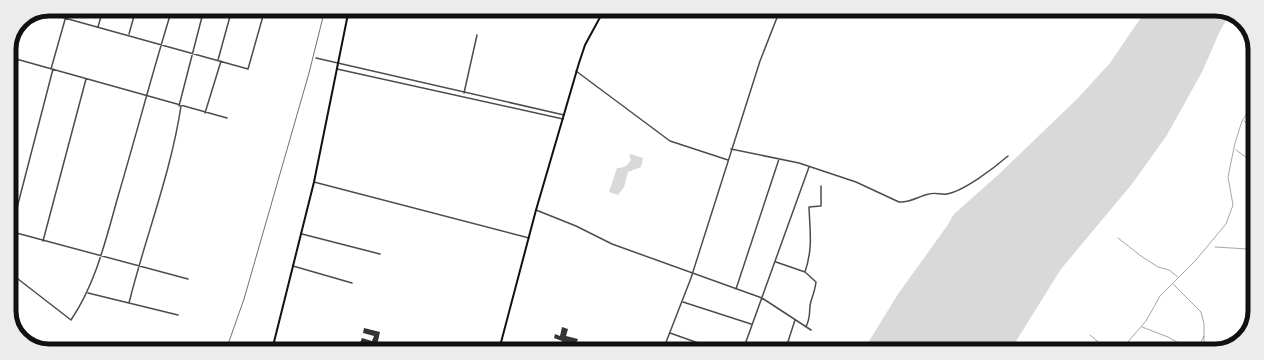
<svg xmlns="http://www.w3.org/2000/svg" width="1264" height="360" viewBox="0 0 1264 360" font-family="'Roboto Condensed',sans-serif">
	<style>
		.water { fill: #d9d9d9 }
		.building { fill: #353535 }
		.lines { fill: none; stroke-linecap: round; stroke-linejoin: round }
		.service { stroke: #4c4c4c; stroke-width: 0.5 }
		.minor { stroke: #4c4c4c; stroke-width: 1.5 }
		.tertiary { stroke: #4c4c4c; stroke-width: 1.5 }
		.secondary { stroke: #111; stroke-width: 2 }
		.primary { stroke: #111; stroke-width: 2 }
		.rail { stroke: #707070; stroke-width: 1 }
		.rim { fill: none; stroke: #111; stroke-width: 5 }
	</style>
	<rect width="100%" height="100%" fill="#fff"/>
	<path class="water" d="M1146,10h79l5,3 -10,18 -18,41 -35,63 -35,49 -71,85 -51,82h-147l35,-57 49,-68 7,-12 44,-39 80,-77 32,-35z
		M631,154l12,4 -2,9 -13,5 -4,15 -6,8 -9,-3 8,-24c7,0 10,-2 14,-8l-2,-5z"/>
	<path class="building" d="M562,327l6,2 -2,7 12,3 -2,5 -9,-2 -2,8h-5l2,-9 -8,-3 1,-4 5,2z
		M364,328l16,4 -4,18h-6l1,-4 -11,-3 2,-5 10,3 2,-5 -11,-3z"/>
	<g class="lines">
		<path class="service" d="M1244,121l11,7
			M1236,150l18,13
			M1118,238l23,18 17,11 11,3 9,7
			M1215,247l33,2 6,5
			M1173,284l28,28 3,12v27
			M1142,327l26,10 23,13
			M1090,335l19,16
			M1193,349l8,-7 3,-6
			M1120,351l26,-30 14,-25 35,-35 31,-37 7,-19 -5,-28 7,-34 7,-22 13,-20"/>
		<path class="minor" d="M43,12l205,57 17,-60
			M98,27l5,-18
			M129,34l7,-25
			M9,57l218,61
			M316,58l248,57
			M218,60l14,-51
			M51,69l17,-60
			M337,69l226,50
			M576,71l94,70 58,19
			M464,93l13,-58
			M9,96l9,-37
			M179,106l25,-97
			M205,113l16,-52
			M731,149l68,14 57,19 43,20c11,1 20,-6 30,-8 6,-2 12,1 18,0 17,-3 47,-26 61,-38
			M314,182l215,56
			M536,210l40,16 36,18 150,54 49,32
			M9,231l179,48
			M11,231l42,-162
			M302,234l78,20
			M43,241l43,-162
			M776,262l29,10
			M293,266l59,17
			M9,272l62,48c26,-39 35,-82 48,-127 18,-61 34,-123 53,-184
			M736,289l43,-130
			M88,293l90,22
			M683,302l68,22
			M129,303c16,-65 42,-130 52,-197
			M806,327c6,-13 2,-17 5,-26 2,-6 4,-11 5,-19l-11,-10c8,-24 5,-40 4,-65l12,-1v-20
			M670,333l48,17
			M743,350l66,-183
			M785,351l10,-31"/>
		<path class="tertiary" d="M663,350l28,-72 69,-217 20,-51"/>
		<path class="secondary" d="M499,350l37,-140 43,-147 6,-18 19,-35"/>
		<path class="primary" d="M272,350l42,-168 35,-173"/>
		<path class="rail" d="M226,350l18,-51 65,-226 16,-64"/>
	</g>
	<path d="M0 0H1264V360H0ZM49 16H1215A33 33 0 0 1 1248 49V311A33 33 0 0 1 1215 344H49A33 33 0 0 1 16 311V49A33 33 0 0 1 49 16Z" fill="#ececec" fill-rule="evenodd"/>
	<path class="rim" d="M49 16H1215A33 33 0 0 1 1248 49V311A33 33 0 0 1 1215 344H49A33 33 0 0 1 16 311V49A33 33 0 0 1 49 16Z"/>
</svg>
